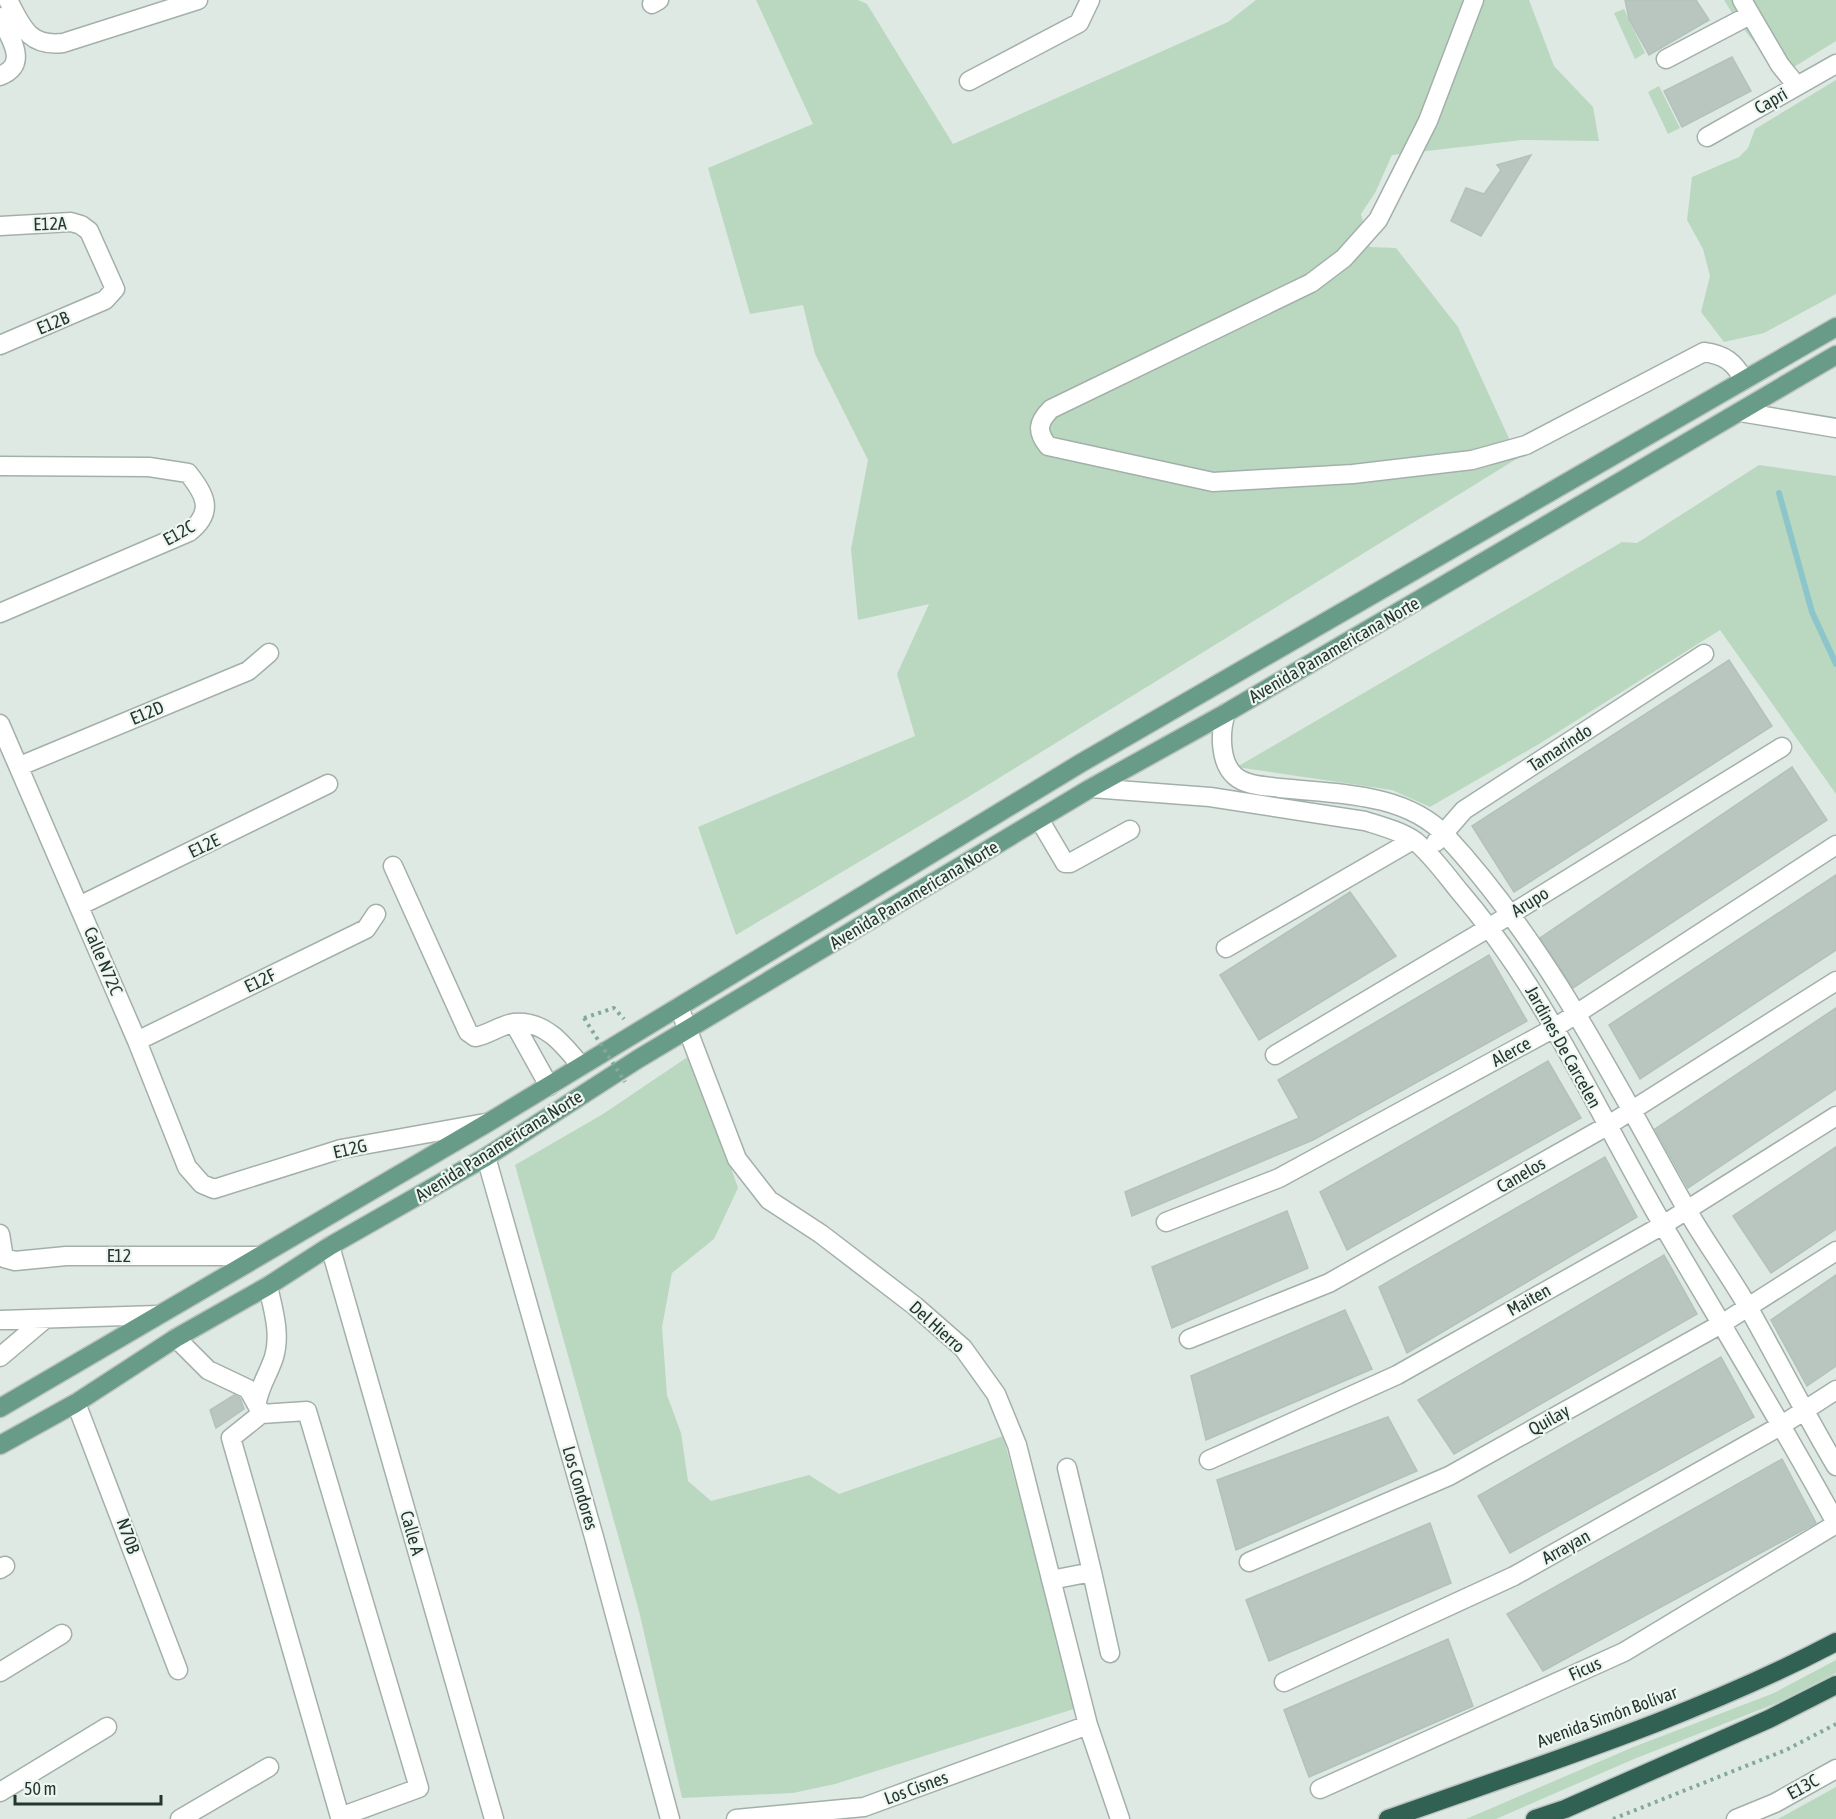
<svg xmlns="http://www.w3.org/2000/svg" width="1836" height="1819" viewBox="0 0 1836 1819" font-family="'Asap Condensed',sans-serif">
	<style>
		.green { fill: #bad8bf }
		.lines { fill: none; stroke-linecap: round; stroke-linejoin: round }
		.stream { stroke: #8cc6ca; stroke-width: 6 }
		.building { fill: #b8c6bf; stroke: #b2c2ba; stroke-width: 1.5 }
		.minor-casing { stroke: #a3b0aa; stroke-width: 21 }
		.major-casing { stroke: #bdc3c1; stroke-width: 21 }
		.highway-casing { stroke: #bdc3c1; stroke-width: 21 }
		.path { stroke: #83aa99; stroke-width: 4; stroke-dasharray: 3 4.5; stroke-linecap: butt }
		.minor { stroke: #fff; stroke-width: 18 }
		.major { stroke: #689b88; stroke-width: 18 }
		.highway { stroke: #316152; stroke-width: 18 }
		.path-bridge { stroke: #83aa99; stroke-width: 4; stroke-dasharray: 3 4.5; stroke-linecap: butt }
		.labels { text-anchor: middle; stroke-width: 4.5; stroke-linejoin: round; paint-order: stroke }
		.street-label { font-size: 18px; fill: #22372f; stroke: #eff6f2 }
	</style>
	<rect width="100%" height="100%" fill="#dfe9e4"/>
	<path class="green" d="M756,0h102l9,4 86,140 275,-122 28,-22h273l25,66 39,41 6,34 -77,-1 -130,15 -17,38 -14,21 9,33 26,1 62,79 60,131 -553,341 -229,136 -38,-108 217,-91 -18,-62 32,-70 -71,16 -7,-71 17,-89 -53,-106 -12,-49 -53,9 -42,-146 105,-44z
		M1724,0h112v41l-55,34 -44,-54z
		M1624,9l21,44 -10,6 -21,-46z
		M1836,80v214l-72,39 -40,9 -23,-30 9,-36 -7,-27 -16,-29 5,-43 47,-20 9,-9 7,-19z
		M1659,86l21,42 -12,6 -20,-42z
		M1759,465l77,11v318l-116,-164 -181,114 -109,63 -38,-17 -155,-23 385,-225 15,1z
		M692,1054l46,134 -24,51 -42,34 -10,54 5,68 14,38 7,48 23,20 98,-26 30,19 164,-58 74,272 -242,76 -42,9 -111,5 -43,-187 -124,-446 88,-51z
		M1836,1660v13l-59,30 -143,56 -138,60h-30l165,-71 143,-55z
		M1836,1787v32h-58z"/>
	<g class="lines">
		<path class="stream" d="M1779,493l33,119 24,52"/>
	</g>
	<path class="building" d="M1625,0h71l13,20 -60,35 -20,-36z
		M1732,57l19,34 -69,36 -18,-36z
		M1531,155l-50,81 -30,-15 15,-33 18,6 17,-24 -4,-5z
		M1729,660l43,66 -258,166 -42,-66z
		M1792,767l35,53 -254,168 -33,-50z
		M1836,875v75l-196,129 -31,-54z
		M1350,892l46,64 -137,84 -39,-65z
		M1489,955l38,66 -214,119 -181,76 -7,-24 174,-74 -21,-38z
		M1836,1008v81l-148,99 -33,-59z
		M1548,1061l33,57 -234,132 -27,-58z
		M1836,1147v82l-65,44 -38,-57z
		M1605,1157l32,60 -230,136 -28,-66z
		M1287,1211l21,57 -136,60 -20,-61z
		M1664,1255l33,59 -243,140 -36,-54z
		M1836,1275v91l-29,20 -36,-66z
		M1345,1310l27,59 -166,71 -15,-64z
		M1721,1357l33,60 -244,136 -32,-57z
		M234,1395l6,3 4,11 -28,19 -6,-18z
		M1388,1417l29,54 -181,79 -19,-70z
		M1782,1459l34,64 -273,148 -36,-57z
		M1430,1523l21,60 -182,78 -23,-61z
		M1448,1639l25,67 -164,71 -25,-67z"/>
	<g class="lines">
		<defs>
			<path id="minor" d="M8,0c14,27 21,47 55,43l135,-43
				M1474,0l-46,121 -50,99 -34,38 -33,25 -260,126c-13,13 -15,22 -3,37l165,36 140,-8 119,-14 54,-15 178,-93c21,3 30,10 40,28
				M1742,0l38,65 17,21
				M652,4l7,-4
				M0,17c10,21 30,47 0,59
				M1666,59l84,-44
				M969,81l110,-58 11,-23
				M1707,137l129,-73
				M0,226l71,-4 10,3 8,6 26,58 -10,11 -105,45
				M1740,412l96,16
				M0,466l149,1 39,6c17,21 27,39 1,59l-189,81
				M1226,713c-6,18 -7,49 9,63 11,10 32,10 45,12 55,6 125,4 166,48 101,109 169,246 241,374 19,33 42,64 61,97 30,53 57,107 88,159
				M0,724l137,317 50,126 15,17 12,5 127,-40 144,-26
				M20,766l228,-95 21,-18
				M1091,788l119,9 155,24c16,5 36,10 50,20 17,14 31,34 45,51 85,99 137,220 203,333 58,99 118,197 173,298
				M1039,819l26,44h5l60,-33
				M1436,842l28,-32 240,-156
				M393,866l75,166 7,5c13,-2 25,-12 39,-14 31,-3 50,22 67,43
				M79,906l249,-122
				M1226,948l187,-108
				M679,1007l58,152 32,41 52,34 94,72 48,42 33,46 21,51 71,280 32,94
				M514,1023l35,63
				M137,1041l229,-112 10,-15
				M1275,1055l215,-128 292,-180
				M486,1157l108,380 76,282
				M1166,1222l113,-44 277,-151 280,-182
				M0,1234l4,24 11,3 51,-5h193
				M330,1246l164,573
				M0,1320l158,-5
				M176,1338l32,32 40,19 10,18
				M1189,1339l140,-56 278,-157 229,-145
				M0,1357l45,-38
				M257,1402c3,-17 12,-29 17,-45 7,-23 -1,-48 -6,-71
				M76,1403l102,267
				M307,1411l112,377 -79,29 -109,-379 30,-24z
				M1209,1460l188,-85 266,-150 173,-109
				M1249,1562l200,-86 274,-153 113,-72
				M0,1569l5,-3
				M1092,1572l18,81
				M1051,1580l41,-8 -25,-104
				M0,1672l62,-38
				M1284,1682l230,-106 268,-151 54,-35
				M1320,1789l304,-137 212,-128
				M0,1792l107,-65
				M180,1819l89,-52
				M736,1819l128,-12 224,-82
				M1736,1819l39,-16 61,-34"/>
			<path id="major" d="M0,1408l489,-286 592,-359 755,-436
				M0,1445l76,-42 100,-65 92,-52 62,-40 156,-89 152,-98 453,-271 135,-75 610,-358"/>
			<path id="highway" d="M1388,1819c151,-54 306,-102 448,-177
				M1535,1819l30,-10 204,-90 67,-34"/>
		</defs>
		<use href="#minor" class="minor-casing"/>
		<use href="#major" class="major-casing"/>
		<use href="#highway" class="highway-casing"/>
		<path class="path" d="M584,1018l30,-10 10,11
			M1613,1819l173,-69 50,-26"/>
		<use href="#minor" class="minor"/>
		<use href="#major" class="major"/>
		<use href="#highway" class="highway"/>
		<path class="path-bridge" d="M584,1018l41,64"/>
	</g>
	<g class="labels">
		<g class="street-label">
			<text transform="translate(1771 101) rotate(-30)" y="6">Capri</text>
			<text transform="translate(50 224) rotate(-2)" y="6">E12A</text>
			<text transform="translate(53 323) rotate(-23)" y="6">E12B</text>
			<text transform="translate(179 533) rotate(-29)" y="6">E12C</text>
			<text transform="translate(1334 650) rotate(-30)" y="6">Avenida Panamericana Norte</text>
			<text transform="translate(147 713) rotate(-23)" y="6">E12D</text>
			<text transform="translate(1560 748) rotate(-33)" y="6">Tamarindo</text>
			<text transform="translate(204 846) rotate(-26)" y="6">E12E</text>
			<text transform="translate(914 895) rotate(-31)" y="6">Avenida Panamericana Norte</text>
			<text transform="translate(1530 902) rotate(-32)" y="6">Arupo</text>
			<text transform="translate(103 961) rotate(67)" y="6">Calle N72C</text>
			<text transform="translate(260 981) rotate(-26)" y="6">E12F</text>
			<text transform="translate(1563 1047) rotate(61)" y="6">Jardines De Carcelen</text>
			<text transform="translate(1511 1052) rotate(-29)" y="6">Alerce</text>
			<text transform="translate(499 1146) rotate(-32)" y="6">Avenida Panamericana Norte</text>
			<text transform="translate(350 1149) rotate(-13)" y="6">E12G</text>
			<text transform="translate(1521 1175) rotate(-30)" y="6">Canelos</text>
			<text x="119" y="1262">E12</text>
			<text transform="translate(1529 1300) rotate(-29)" y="6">Maiten</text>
			<text transform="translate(937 1327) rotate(42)" y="6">Del Hierro</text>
			<text transform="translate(1549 1420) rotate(-29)" y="6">Quilay</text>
			<text transform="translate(580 1488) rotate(74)" y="6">Los Condores</text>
			<text transform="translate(412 1533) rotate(74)" y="6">Calle A</text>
			<text transform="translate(128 1536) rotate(70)" y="6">N70B</text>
			<text transform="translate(1566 1547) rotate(-29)" y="6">Arrayan</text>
			<text transform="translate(1585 1669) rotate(-24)" y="6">Ficus</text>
			<text transform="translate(1607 1717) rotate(-20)" y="6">Avenida Simón Bolívar</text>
			<text transform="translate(1803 1787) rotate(-29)" y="6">E13C</text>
			<text transform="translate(916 1788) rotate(-20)" y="6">Los Cisnes</text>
		</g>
	</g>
	<path d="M15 1795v9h146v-9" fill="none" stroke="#22372f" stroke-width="3"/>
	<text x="24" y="1795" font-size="18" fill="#22372f" stroke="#eff6f2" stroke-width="4.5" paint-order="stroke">50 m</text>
</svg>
